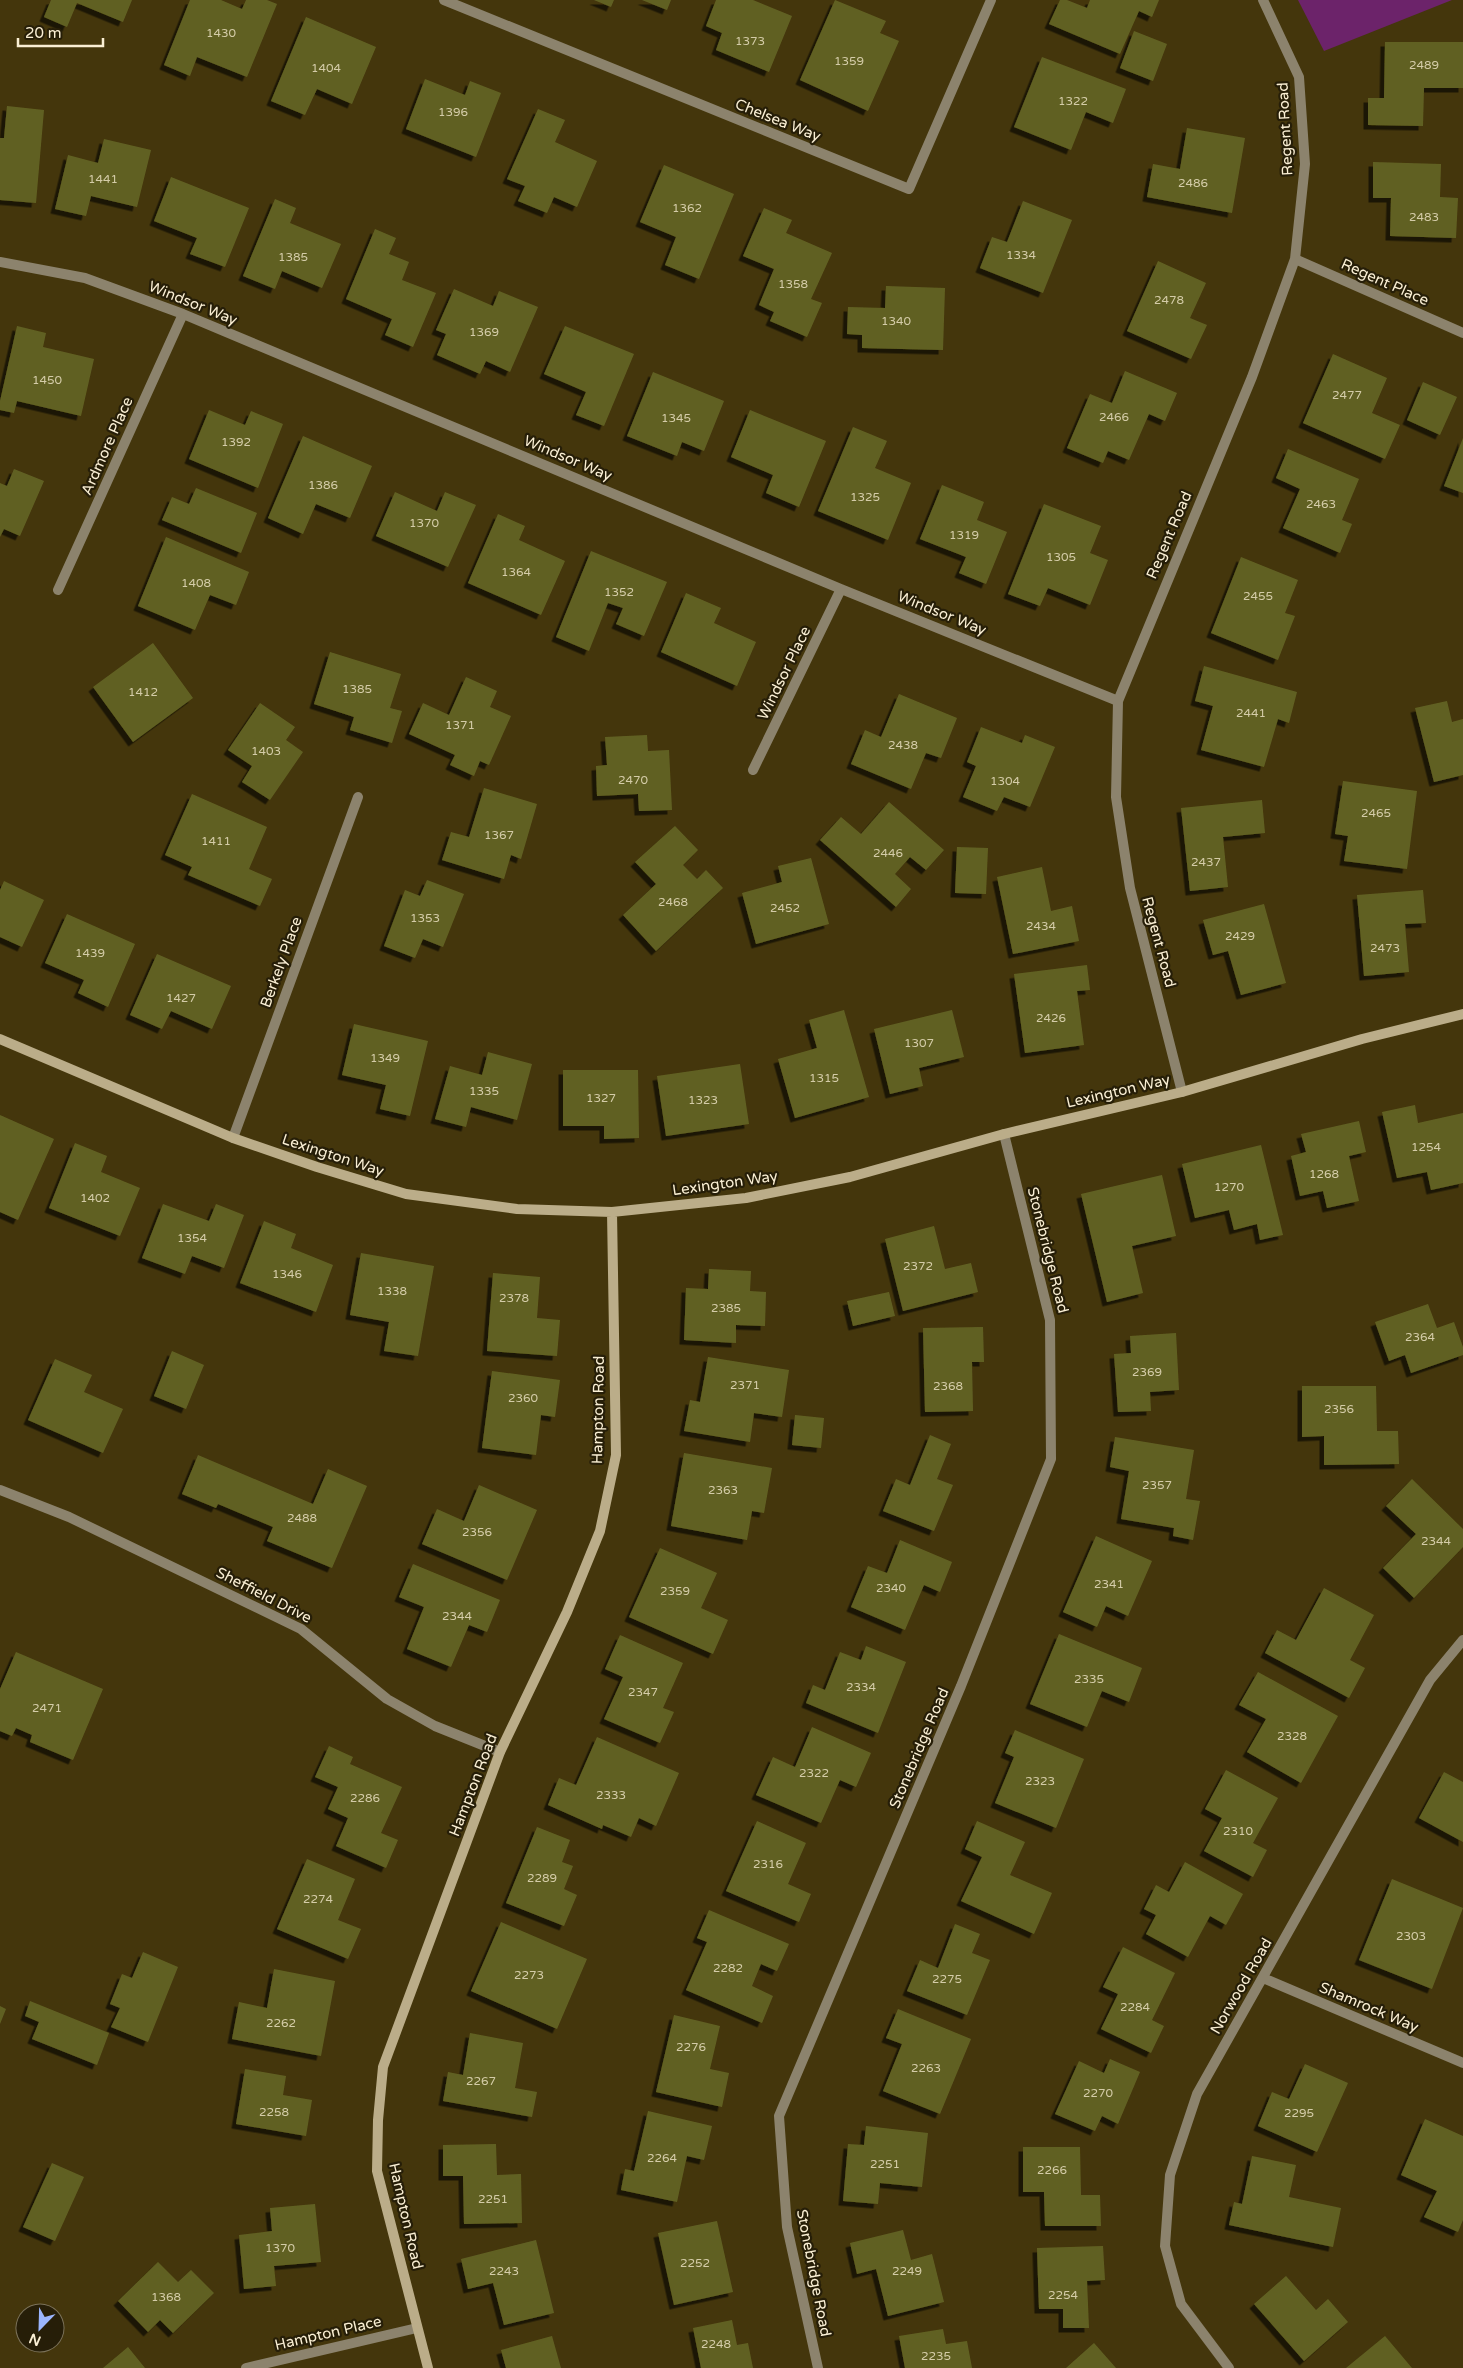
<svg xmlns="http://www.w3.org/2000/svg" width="1463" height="2368" viewBox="0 0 1463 2368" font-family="'Varela Round',sans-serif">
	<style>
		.green { fill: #6c236a }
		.building { fill: #616123; filter: url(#shadow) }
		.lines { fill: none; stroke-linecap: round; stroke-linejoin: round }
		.street { stroke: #8c836d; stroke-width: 10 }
		.secondary { stroke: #bbad89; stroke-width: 10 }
		.labels { text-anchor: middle; stroke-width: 4.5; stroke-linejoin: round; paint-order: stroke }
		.number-label { font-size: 12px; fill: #d4cca8 }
		.street-label { font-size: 15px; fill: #faefd4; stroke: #261e08 }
	</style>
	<defs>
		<filter id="shadow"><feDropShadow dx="-4.5" dy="4.5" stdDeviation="0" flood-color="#0009"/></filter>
	</defs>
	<rect width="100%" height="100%" fill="#44360c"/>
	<path class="green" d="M1298,0h154l-128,51z"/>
	<path class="building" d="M51,0h81l-9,22 -46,-19 -10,24 -23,-10z
		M190,0h31l21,9 4,-9h21l10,4 -30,73 -50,-20 -7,19 -26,-11z
		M594,0h20l-3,7z
		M642,0h29l-4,10z
		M716,0h37l39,16 -23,56 -53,-22 6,-17 -16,-7z
		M835,0l51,21 -6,12 19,8 -31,70 -68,-31z
		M1060,0h7l20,8 3,-8h69l-7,17 -13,-6 -19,43 -71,-30z
		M306,17l70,30 -24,57 -35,-15 -12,26 -34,-14z
		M1134,31l33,13 -14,37 -33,-13z
		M1385,42h78v46h-39l-1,38 -55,-1v-27h16z
		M1042,57l84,32 -13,34 -27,-11 -15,38 -57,-23z
		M425,79l40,16 5,-14 31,12 -25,64 -70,-28z
		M7,106l37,4 -8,93 -36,-3v-62h4z
		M538,109l27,11 -10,22 42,19 -20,46 -23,-10 -7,16 -29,-12 7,-15 -18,-7z
		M1187,128l58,10 -13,75 -85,-16 6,-33 27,5z
		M104,139l47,11 -14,57 -46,-11 -5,20 -31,-7 13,-54 30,8z
		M1373,162l68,2 -1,33 18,1 -2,40 -66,-2 1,-38h-18z
		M664,165l70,29 -35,85 -34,-14 11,-28 -36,-15z
		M171,177l78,31 -24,59 -35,-13 7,-16 -43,-17z
		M275,199l21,9 -6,15 51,21 -19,44 -40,-17 -7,18 -32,-13z
		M1023,201l49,19 -29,73 -63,-25 12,-31 15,5z
		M764,208l28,12 -6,13 46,20 -21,46 11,4 -15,34 -37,-16 4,-9 -15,-7 15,-36 -31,-13z
		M375,229l21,9 -7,16 20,8 -7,18 34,13 -23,54 -28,-12 7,-16 -46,-20z
		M1158,261l48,22 -16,35 17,7 -16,34 -64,-28z
		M886,286l59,2 -2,62 -81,-2v-13l-15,-1 1,-27 37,1z
		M454,289l39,17 6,-15 39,16 -28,65 -24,-11 -6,13 -43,-19 9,-21 -10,-4z
		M17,326l29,7 -3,14 51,12 -13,57 -64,-15 -3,12 -14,-3v-9z
		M565,326l69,28 -30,72 -28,-11 10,-23 -42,-18z
		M1333,354l54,24 -15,35 28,12 -15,34 -82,-36z
		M1125,371l52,22 -12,28 -16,-7 -20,46 -21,-9 -5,12 -36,-15 23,-54 22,9z
		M653,372l71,29 -20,50 -22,-9 -5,14 -50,-20z
		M1423,382l34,15 -17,38 -33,-15z
		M209,410l36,15 6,-14 32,13 -25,64 -69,-29z
		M750,410l76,31 -27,66 -33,-14 7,-18 -42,-18z
		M853,427l34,14 -12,27 36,15 -23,57 -70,-29z
		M303,436l69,30 -22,52 -34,-14 -13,30 -35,-16z
		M1463,438v55l-19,-7z
		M1288,449l71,30 -17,41 10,4 -12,29 -57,-25 17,-39 -24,-11z
		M14,469l30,12 -24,55 -16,-7 -4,8v-54l7,3z
		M942,485l42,17 -7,18 30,12 -21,52 -27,-11 7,-16 -46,-18z
		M196,488l61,25 -16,40 -79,-33 10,-23 17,7z
		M395,492l42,19 8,-19 31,13 -28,62 -72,-31z
		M1044,504l57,22 -11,27 18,7 -18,45 -42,-17 -8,18 -32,-12z
		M498,514l27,12 -6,14 46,21 -24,54 -73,-32z
		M166,537l83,35 -13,33 -26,-10 -15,35 -57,-24z
		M591,551l76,31 -23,54 -28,-12 7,-16 -15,-5 -19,48 -33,-14z
		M1241,557l57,23 -13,33 10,3 -17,44 -67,-27z
		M686,593l35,15 -7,15 42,19 -19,44 -76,-34z
		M153,643l40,55 -60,44 -40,-55z
		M330,652l71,22 -11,34 12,3 -10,32 -42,-13 4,-13 -40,-13z
		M1204,666l93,26 -8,31 -11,-4 -14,48 -63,-17 12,-44 -18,-5z
		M466,677l31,14 -7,16 21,9 -22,49 -9,-4 -6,15 -24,-11 5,-10 -46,-21 14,-31 26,12z
		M899,694l58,24 -16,40 -15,-5 -15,36 -60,-25 14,-34 16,7z
		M1447,701l5,21 11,-3v56l-29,7 -19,-74z
		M260,703l35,24 -9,13 17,12 -33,48 -28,-18 10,-16 -24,-16z
		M981,727l41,16 3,-8 30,12 -25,60 -26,-10 -7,14 -34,-14 13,-31 -9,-4z
		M647,735l1,16 21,-1 3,60 -33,1 -1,-17 -41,2 -1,-30 11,-1 -2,-28z
		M1343,781l74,10 -10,78 -63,-8 4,-25 -13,-2z
		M484,788l53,16 -16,55 -10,-4 -7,24 -62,-19 9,-28 18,5z
		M192,794l75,33 -18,42 23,10 -12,27 -72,-31 4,-8 -27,-12z
		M1262,800l3,33 -42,4 5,50 -38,4 -9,-83z
		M889,802l55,48 -18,20 -16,-13 -15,17 16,15 -15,18 -76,-67 21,-23 20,17z
		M675,826l23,24 -15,15 14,14 9,-9 17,18 -67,63 -33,-36 33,-31 -21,-22z
		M957,847l31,1 -2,46 -31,-1z
		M811,858l18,66 -73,20 -14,-51 40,-11 -4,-16z
		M1042,867l9,44 21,-5 7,35 -66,13 -16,-77z
		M427,880l37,14 -21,53 -20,-8 -8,19 -31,-12 21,-56 15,6z
		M4,881l40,19 -22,47 -22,-10v-47z
		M1423,890l3,33 -21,1 4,48 -45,4 -7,-81z
		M1264,904l22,79 -45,12 -13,-44 -15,4 -10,-35z
		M67,914l68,30 -27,63 -30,-14 6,-13 -39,-17z
		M157,954l74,32 -19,43 -41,-18 -9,18 -32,-14z
		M1087,965l3,25 -13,1 7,54 -59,8 -11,-79z
		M844,1010l25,87 -74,21 -17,-59 39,-11 -8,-28z
		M952,1010l12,47 -45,11 4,18 -33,8 -16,-65z
		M354,1024l74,17 -18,75 -30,-7 6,-24 -44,-10z
		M488,1052l44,12 -15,56 -46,-13 -5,20 -31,-8 15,-53 32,9z
		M740,1064l9,60 -83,12 -9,-60z
		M563,1070h75l1,68 -35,1v-13h-41z
		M1415,1105l3,18 45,-10v70l-32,7 -4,-18 -30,6 -15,-66z
		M0,1115l54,24 -36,81 -18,-8z
		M1359,1121l7,31 -17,4 10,45 -32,7 -4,-17 -23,5 -9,-40 15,-4 -5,-18z
		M75,1143l32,13 -6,16 39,16 -20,48 -71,-28z
		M1261,1145l22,90 -23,5 -3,-16 -23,6 -5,-20 -34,8 -13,-54z
		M1162,1175l14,61 -44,10 11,47 -36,9 -26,-108z
		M163,1204l46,17 7,-17 28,11 -20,53 -32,-12 -7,18 -43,-16z
		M264,1221l32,13 -5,14 42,17 -17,47 -76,-29z
		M934,1226l11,43 26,-6 7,29 -75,19 -18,-72z
		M361,1253l73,13 -16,90 -34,-5 5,-29 -39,-7z
		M709,1269l42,2 -1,20 16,1 -1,34 -29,-1v18l-52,-3 2,-52 22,1z
		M493,1273l47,4 -3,41 23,2 -3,36 -70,-5z
		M889,1292l6,24 -42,10 -6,-25z
		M1428,1304l9,24 17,-6 9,25v8l-52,18 -6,-18 -16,6 -14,-39z
		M983,1327l1,35h-12l1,49 -48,1 -2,-84z
		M1176,1333l3,57 -29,2 1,19 -33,1 -4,-58 17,-1 -1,-17z
		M172,1351l32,14 -18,44 -32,-13z
		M708,1357l81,13 -7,47 -28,-4 -4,29 -66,-11 6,-31 10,2z
		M55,1359l37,16 -8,17 39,17 -20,44 -75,-33z
		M492,1371l68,9 -5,37 -14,-2 -5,40 -54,-7z
		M1302,1386h74l1,45h21l1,33 -75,1v-29l-22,1z
		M795,1415l29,3 -3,30 -29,-3z
		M930,1435l21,9 -14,35 16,6 -19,46 -51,-20 13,-32 14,6z
		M1115,1437l79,13 -8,49 14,2 -7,39 -20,-4 1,-8 -53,-9 8,-48 -19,-4z
		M684,1453l88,15 -8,45 -12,-2 -5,29 -76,-14z
		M198,1455l115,49 15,-35 39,17 -35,82 -65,-27 6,-14 -55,-23 -2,4 -34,-14z
		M1412,1479l51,50v18l-49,51 -31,-30 33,-34 -30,-28z
		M479,1485l58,25 -30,70 -85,-36 15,-35 27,12z
		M1096,1536l56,25 -24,55 -22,-10 -9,21 -34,-15z
		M900,1540l52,22 -12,30 -16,-7 -19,45 -54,-23 17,-41 19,7z
		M660,1548l57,25 -16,35 27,12 -15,34 -84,-37z
		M413,1564l87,36 -13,32 -18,-7 -18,42 -44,-18 17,-42 -25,-10z
		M1324,1588l50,27 -24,45 15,8 -16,30 -84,-45 12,-23 19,10z
		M1059,1634l83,34 -13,34 -27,-11 -15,36 -57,-23z
		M620,1635l63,28 -20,45 11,4 -14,31 -56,-24 19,-42 -18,-8z
		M866,1646l40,16 -28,71 -72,-30 7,-18 12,5 15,-38 21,8z
		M16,1652l87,37 -30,71 -43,-18 2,-7 -16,-7 -4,8 -12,-5v-42z
		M1258,1672l80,44 -37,67 -54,-31 19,-33 -27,-14z
		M812,1727l59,26 -15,34 -16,-7 -19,43 -65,-28 17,-38 22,10z
		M1015,1730l69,29 -28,69 -61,-25 19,-46 -9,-4z
		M597,1737l82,36 -23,53 -17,-8 -8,19 -28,-12 -1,4 -54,-24 11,-27 17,7z
		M329,1746l24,11 -3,7 52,23 -21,46 17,7 -12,28 -50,-22 12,-28 -20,-9 10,-22 -23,-10z
		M1226,1770l52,28 -25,45 14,7 -14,27 -49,-26 18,-33 -17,-9z
		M1444,1772l19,10v60l-44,-24z
		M757,1821l49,22 -18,41 23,10 -12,28 -73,-31z
		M977,1821l48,21 -15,33 42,18 -18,41 -73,-33 21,-44 -17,-8z
		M537,1827l33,13 -8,22 11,4 -9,23 13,6 -13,31 -58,-23z
		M307,1859l48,20 -17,41 23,9 -13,30 -71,-30z
		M1185,1862l58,32 -17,31 -16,-9 -22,41 -42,-23 10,-19 -12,-6 12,-24 13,7z
		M1392,1879l71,29 -31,81 -73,-29z
		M709,1910l80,34 -12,27 -16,-7 -9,22 21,10 -11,27 -76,-33 21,-48 -10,-4z
		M501,1922l86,37 -30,70 -86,-38z
		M955,1924l25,10 -8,19 18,7 -23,55 -60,-24 13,-31 18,8z
		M1123,1947l52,26 -23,47 12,6 -13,27 -50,-24 17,-35 -15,-7z
		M143,1952l35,15 -30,75 -37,-15 9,-19 -10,-4 12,-30 10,4z
		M274,1969l61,12 -14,75 -89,-17 7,-37 28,6z
		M30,2001l79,32 -12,32 -65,-26 7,-17 -14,-6z
		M0,2006l6,3 -6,15z
		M898,2009l73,30 -31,75 -57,-23 19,-47 -16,-6z
		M674,2015l46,11 -10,43 19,4 -7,34 -66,-15z
		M470,2033l53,10 -8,45 22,4 -5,25 -89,-16 5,-29 15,3z
		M1110,2059l30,13 -22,52 -16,-8 -7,15 -40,-17 24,-53 25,12z
		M1305,2064l43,19 -31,69 -59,-26 14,-34 17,7z
		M245,2069l41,7 -3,19 29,5 -6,36 -70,-12z
		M648,2111l64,15 -8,34 -17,-4 -10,46 -56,-12 4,-21 9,2z
		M1425,2119l38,17v84l-5,12 -34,-15 13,-26 -36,-16z
		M866,2126l62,7 -6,54 -42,-4 -2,21 -35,-3 5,-57 16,1z
		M496,2144l1,31 24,-1 1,49 -58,1 -1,-48h-20v-31z
		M1023,2147h57l1,48h19l1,31h-56l-1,-34h-21z
		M1252,2156l44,9 -7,32 52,11 -8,39 -104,-22 5,-23 8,2z
		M52,2163l32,14 -29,64 -32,-14z
		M315,2204l6,58 -47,4 2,20 -32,3 -5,-54 33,-4 -2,-23z
		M717,2221l16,71 -59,13 -16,-72z
		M903,2230l8,30 21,-6 12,48 -56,14 -12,-47 -19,5 -7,-31z
		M536,2240l18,73 -50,12 -11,-42 -25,6 -7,-30z
		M1103,2246l2,34 -18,1 2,47h-26v-19h-24l-2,-61z
		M158,2262l20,20 13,-12 23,23 -41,40 -13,-13 -12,12 -30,-31z
		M1286,2276l30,34 12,-11 20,23 -44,39 -50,-57z
		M732,2320l5,25 11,-2 5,25h-52l-8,-40z
		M943,2329l3,15 21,-3 5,27h-67l-6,-32z
		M552,2336l9,32h-55l-5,-18z
		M1385,2336l27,32h-66z
		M1094,2343l22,25h-50z
		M128,2347l17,21h-42z"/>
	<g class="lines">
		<path class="street" d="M444,0l465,189 82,-189
			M1295,259l168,74
			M0,262l85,16 98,36 658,275 277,112
			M58,590l125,-276
			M753,770l88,-181
			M1182,1092l-52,-204 -14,-91 2,-96 134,-324 43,-118 10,-95 -6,-87 -36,-77
			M233,1138l125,-341
			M0,1490l69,27 232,112 86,70 48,27 65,26
			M1263,1978l200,85
			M246,2368l171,-40
			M818,2368l-31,-141 -8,-111 182,-430 90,-227 -1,-139 -46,-186
			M1229,2368l-48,-64 -16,-58 5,-71 27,-81 233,-414 33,-40"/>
		<path class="secondary" d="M0,1039l233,99 84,29 89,27 111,15 95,3 134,-14 104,-21 154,-43 178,-42 180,-53 101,-25
			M428,2368l-51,-197 1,-51 5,-53 117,-315 67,-140 33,-81 16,-76 -4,-243"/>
	</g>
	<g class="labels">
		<g class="number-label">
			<text x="221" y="37">1430</text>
			<text x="750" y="45">1373</text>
			<text x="849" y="65">1359</text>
			<text x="1424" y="69">2489</text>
			<text x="326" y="72">1404</text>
			<text x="1073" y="105">1322</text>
			<text x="453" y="116">1396</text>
			<text x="103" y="183">1441</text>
			<text x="1193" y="187">2486</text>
			<text x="687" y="212">1362</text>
			<text x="1424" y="221">2483</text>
			<text x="1021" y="259">1334</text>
			<text x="293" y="261">1385</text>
			<text x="793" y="288">1358</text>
			<text x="1169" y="304">2478</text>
			<text x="896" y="325">1340</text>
			<text x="484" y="336">1369</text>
			<text x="47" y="384">1450</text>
			<text x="1347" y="399">2477</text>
			<text x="1114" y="421">2466</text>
			<text x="676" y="422">1345</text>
			<text x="236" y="446">1392</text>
			<text x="323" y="489">1386</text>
			<text x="865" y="501">1325</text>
			<text x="1321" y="508">2463</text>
			<text x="424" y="527">1370</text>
			<text x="964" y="539">1319</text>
			<text x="1061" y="561">1305</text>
			<text x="516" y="576">1364</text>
			<text x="196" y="587">1408</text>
			<text x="619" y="596">1352</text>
			<text x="1258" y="600">2455</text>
			<text x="357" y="693">1385</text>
			<text x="143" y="696">1412</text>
			<text x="1251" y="717">2441</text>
			<text x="460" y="729">1371</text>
			<text x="903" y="749">2438</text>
			<text x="266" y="755">1403</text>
			<text x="633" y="784">2470</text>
			<text x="1005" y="785">1304</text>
			<text x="1376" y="817">2465</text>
			<text x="499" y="839">1367</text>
			<text x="216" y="845">1411</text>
			<text x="888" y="857">2446</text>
			<text x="1206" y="866">2437</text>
			<text x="673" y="906">2468</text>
			<text x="785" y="912">2452</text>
			<text x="425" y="922">1353</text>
			<text x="1041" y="930">2434</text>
			<text x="1240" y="940">2429</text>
			<text x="1385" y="952">2473</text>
			<text x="90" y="957">1439</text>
			<text x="181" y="1002">1427</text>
			<text x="1051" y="1022">2426</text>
			<text x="919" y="1047">1307</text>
			<text x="385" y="1062">1349</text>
			<text x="824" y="1082">1315</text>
			<text x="484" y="1095">1335</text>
			<text x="601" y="1102">1327</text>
			<text x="703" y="1104">1323</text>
			<text x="1426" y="1151">1254</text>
			<text x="1324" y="1178">1268</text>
			<text x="1229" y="1191">1270</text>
			<text x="95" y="1202">1402</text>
			<text x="192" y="1242">1354</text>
			<text x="918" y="1270">2372</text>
			<text x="287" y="1278">1346</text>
			<text x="392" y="1295">1338</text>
			<text x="514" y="1302">2378</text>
			<text x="726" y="1312">2385</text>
			<text x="1420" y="1341">2364</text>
			<text x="1147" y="1376">2369</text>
			<text x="745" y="1389">2371</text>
			<text x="948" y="1390">2368</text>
			<text x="523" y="1402">2360</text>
			<text x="1339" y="1413">2356</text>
			<text x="1157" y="1489">2357</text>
			<text x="723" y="1494">2363</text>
			<text x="302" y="1522">2488</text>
			<text x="477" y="1536">2356</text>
			<text x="1436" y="1545">2344</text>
			<text x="1109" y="1588">2341</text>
			<text x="891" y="1592">2340</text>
			<text x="675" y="1595">2359</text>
			<text x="457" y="1620">2344</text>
			<text x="1089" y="1683">2335</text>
			<text x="861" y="1691">2334</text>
			<text x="643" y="1696">2347</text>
			<text x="47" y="1712">2471</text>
			<text x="1292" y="1740">2328</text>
			<text x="814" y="1777">2322</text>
			<text x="1040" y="1785">2323</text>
			<text x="611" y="1799">2333</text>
			<text x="365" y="1802">2286</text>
			<text x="1238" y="1835">2310</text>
			<text x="768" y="1868">2316</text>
			<text x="542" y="1882">2289</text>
			<text x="318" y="1903">2274</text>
			<text x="1411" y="1940">2303</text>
			<text x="728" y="1972">2282</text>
			<text x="529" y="1979">2273</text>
			<text x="947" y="1983">2275</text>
			<text x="1135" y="2011">2284</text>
			<text x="281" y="2027">2262</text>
			<text x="691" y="2051">2276</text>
			<text x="926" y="2072">2263</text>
			<text x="481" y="2085">2267</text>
			<text x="1098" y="2097">2270</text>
			<text x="274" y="2116">2258</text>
			<text x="1299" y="2117">2295</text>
			<text x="662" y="2162">2264</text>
			<text x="885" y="2168">2251</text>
			<text x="1052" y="2174">2266</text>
			<text x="493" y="2203">2251</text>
			<text x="280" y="2252">1370</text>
			<text x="695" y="2267">2252</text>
			<text x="504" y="2275">2243</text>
			<text x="907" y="2275">2249</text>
			<text x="1063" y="2299">2254</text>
			<text x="166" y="2301">1368</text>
			<text x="716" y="2348">2248</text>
			<text x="936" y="2360">2235</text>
		</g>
		<g class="street-label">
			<text transform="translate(778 120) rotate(22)" y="5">Chelsea Way</text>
			<text transform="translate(1285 129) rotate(-93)" y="5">Regent Road</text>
			<text transform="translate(1385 282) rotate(24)" y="5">Regent Place</text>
			<text transform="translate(193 303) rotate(22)" y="5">Windsor Way</text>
			<text transform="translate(107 446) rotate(-66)" y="5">Ardmore Place</text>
			<text transform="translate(568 458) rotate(23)" y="5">Windsor Way</text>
			<text transform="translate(1169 535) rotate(-67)" y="5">Regent Road</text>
			<text transform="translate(942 613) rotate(22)" y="5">Windsor Way</text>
			<text transform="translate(784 673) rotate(-64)" y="5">Windsor Place</text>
			<text transform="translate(1159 942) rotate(75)" y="5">Regent Road</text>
			<text transform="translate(281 962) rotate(-70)" y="5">Berkely Place</text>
			<text transform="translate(1118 1091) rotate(-13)" y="5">Lexington Way</text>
			<text transform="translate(333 1155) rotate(18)" y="5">Lexington Way</text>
			<text transform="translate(725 1183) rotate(-8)" y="5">Lexington Way</text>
			<text transform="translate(1048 1250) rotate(76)" y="5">Stonebridge Road</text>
			<text transform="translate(598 1410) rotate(-89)" y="5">Hampton Road</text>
			<text transform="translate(264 1595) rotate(27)" y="5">Sheffield Drive</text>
			<text transform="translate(919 1748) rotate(-67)" y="5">Stonebridge Road</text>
			<text transform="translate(473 1785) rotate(-69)" y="5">Hampton Road</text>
			<text transform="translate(1241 1986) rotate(-60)" y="5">Norwood Road</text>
			<text transform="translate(1369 2007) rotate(23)" y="5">Shamrock Way</text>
			<text transform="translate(406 2216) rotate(77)" y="5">Hampton Road</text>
			<text transform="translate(814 2273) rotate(79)" y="5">Stonebridge Road</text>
			<text transform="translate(328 2333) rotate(-13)" y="5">Hampton Place</text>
		</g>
	</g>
	<g transform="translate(40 2328) rotate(203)"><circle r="24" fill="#261e08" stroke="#7b725a"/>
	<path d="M0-4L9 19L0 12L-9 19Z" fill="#9bb5fd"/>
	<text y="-8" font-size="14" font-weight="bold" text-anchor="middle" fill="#faefd4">N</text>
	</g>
	<path d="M18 38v8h85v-8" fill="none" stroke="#faefd4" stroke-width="2.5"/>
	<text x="25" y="38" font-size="15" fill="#faefd4" stroke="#261e08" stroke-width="4" paint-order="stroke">20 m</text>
</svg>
